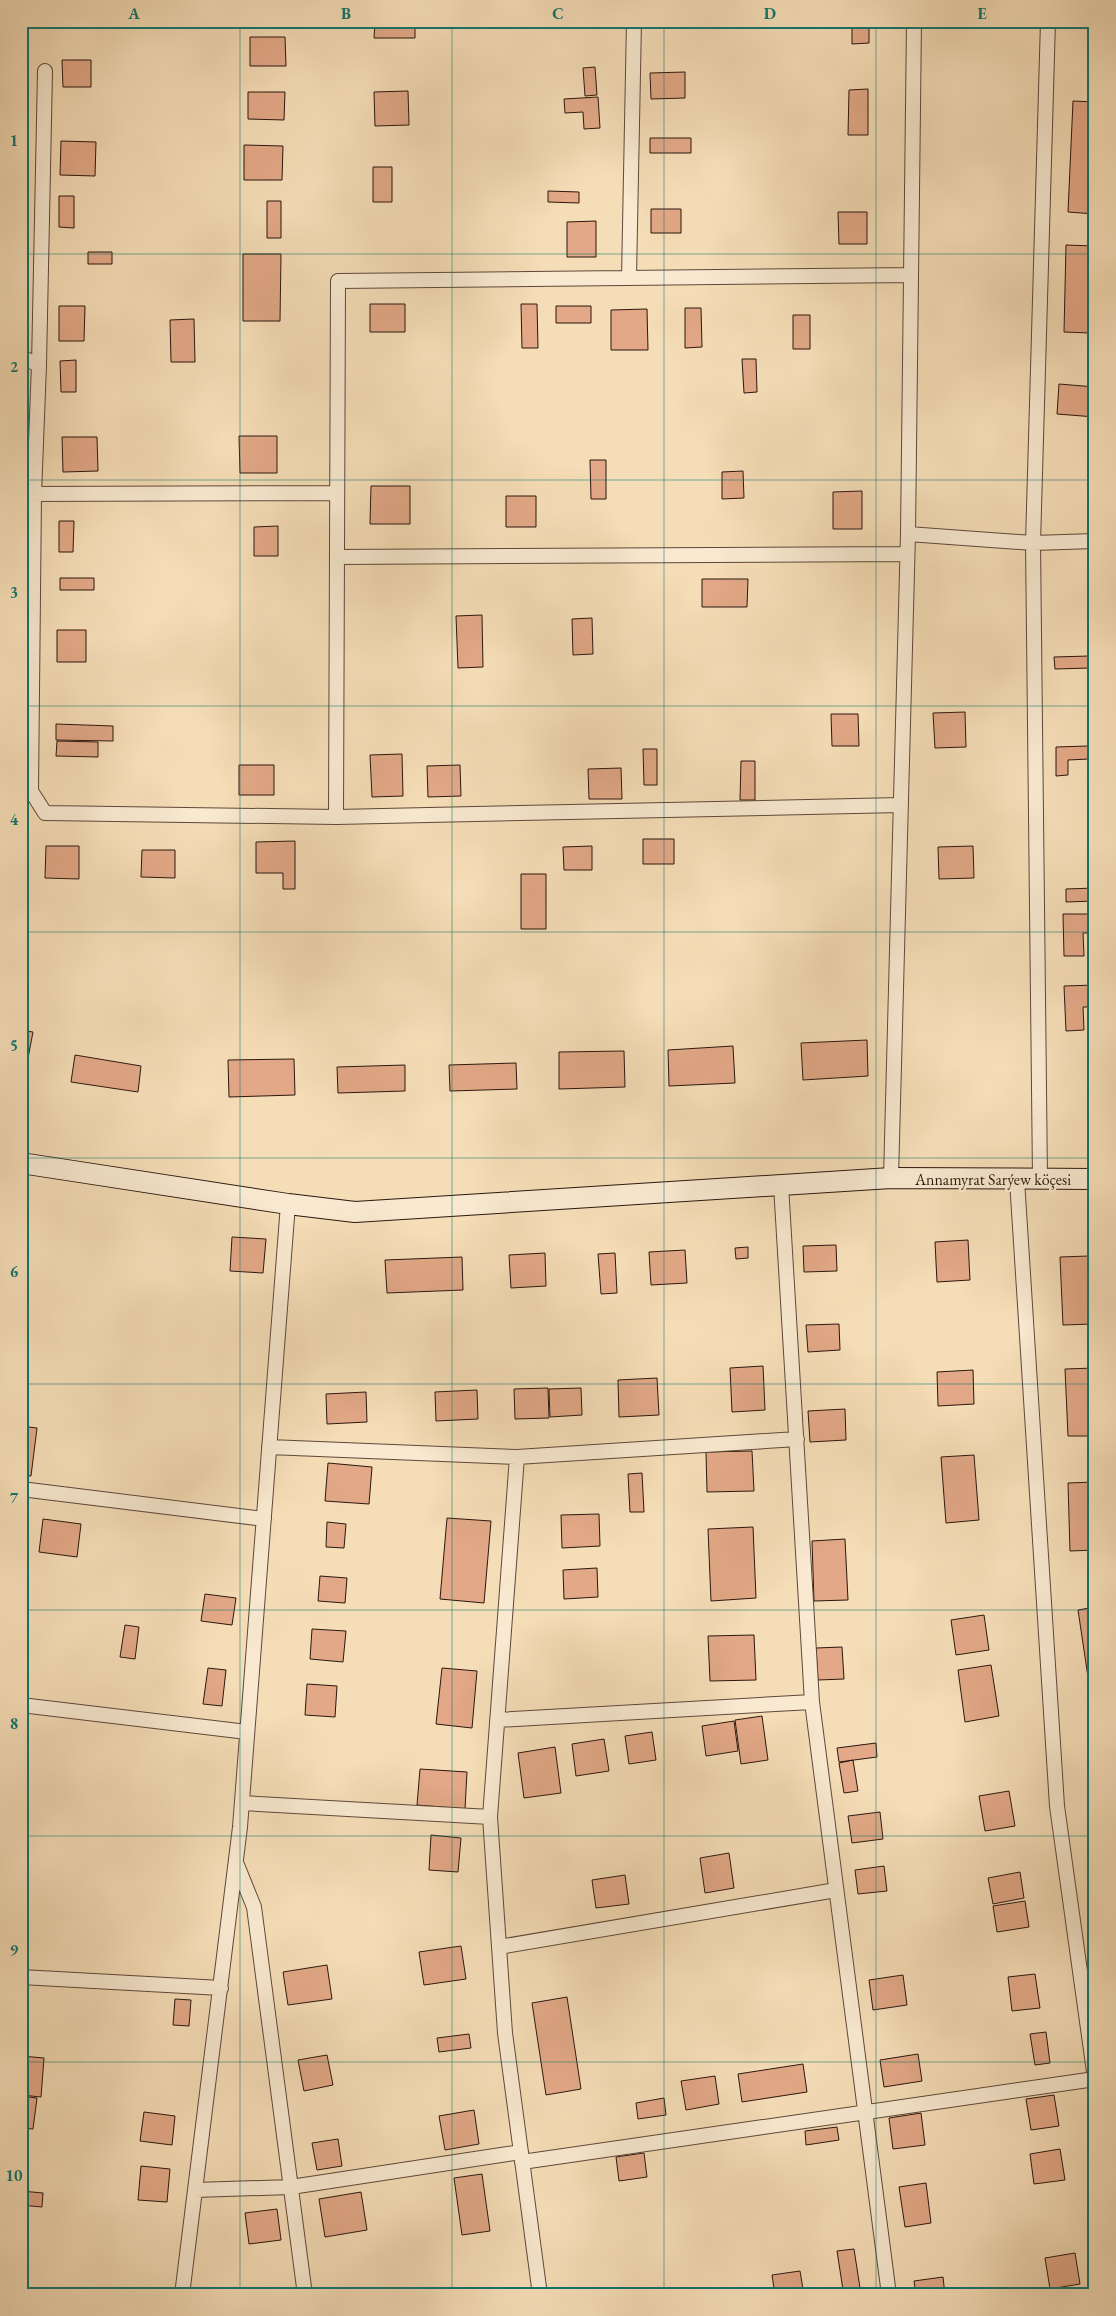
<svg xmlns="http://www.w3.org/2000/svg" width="1116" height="2316" viewBox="0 0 1116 2316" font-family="'EB Garamond',serif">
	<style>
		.building { fill: #e2a887; stroke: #2b170f }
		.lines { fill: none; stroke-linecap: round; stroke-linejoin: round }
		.street-casing { stroke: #5e4839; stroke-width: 16 }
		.secondary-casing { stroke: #2b170f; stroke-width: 22 }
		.street { stroke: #f8e9d0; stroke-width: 14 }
		.secondary { stroke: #f8e9d0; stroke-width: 20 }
		.grid { fill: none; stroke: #0f766e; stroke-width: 1; stroke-opacity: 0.55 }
		.labels { text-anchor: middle; stroke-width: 5; stroke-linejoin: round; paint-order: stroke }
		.street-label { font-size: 16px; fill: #2b170f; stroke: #f8e9d0 }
		.neatline { fill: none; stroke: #0f766e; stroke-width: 2 }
		.grid-label { font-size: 16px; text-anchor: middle; font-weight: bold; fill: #0f766e }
	</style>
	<rect width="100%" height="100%" fill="#f5ddb7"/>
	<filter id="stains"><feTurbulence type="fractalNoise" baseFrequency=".004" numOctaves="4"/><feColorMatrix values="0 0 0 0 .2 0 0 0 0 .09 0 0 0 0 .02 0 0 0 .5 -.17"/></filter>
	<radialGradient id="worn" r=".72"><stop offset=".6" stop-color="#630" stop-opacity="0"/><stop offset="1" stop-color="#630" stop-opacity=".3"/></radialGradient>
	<path class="building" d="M65,21h18v4h-17z
		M375,21h40v17h-41z
		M852,21h17v22l-17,1z
		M250,37h35l1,29h-36z
		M62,60h29v27h-28z
		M595,67l2,28 -12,1 -2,-28z
		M685,72v26l-34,1 -1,-26z
		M868,89v46h-20l1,-45z
		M408,91l1,34 -34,1 -1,-34z
		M248,92h37l-1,28 -36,-1z
		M598,97l2,31 -16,1 -1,-17 -18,1 -1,-14z
		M1073,101l22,1v112l-27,-2z
		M650,138h41v15h-41z
		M61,141l35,1 -1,34 -35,-1z
		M244,145l39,1 -1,34h-38z
		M373,167h19v35h-19z
		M548,191l31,1v11l-31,-1z
		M59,196h15v32l-15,-1z
		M267,201h14v37h-14z
		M651,209h30v24h-30z
		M838,212h29v32h-28z
		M596,221v36h-29v-35z
		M1066,245l27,1 -3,87 -26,-1z
		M88,252h24v12h-24z
		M243,254h38l-1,67h-37z
		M370,304h35v28h-35z
		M521,304h16l1,44h-16z
		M59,306h26l-1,35h-25z
		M556,306h35v17h-35z
		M685,308h16l1,39 -17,1z
		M647,309l1,41h-37v-40z
		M793,315h17v34h-17z
		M194,319l1,43h-24l-1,-42z
		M742,359h14l1,33 -13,1z
		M76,360v32h-15l-1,-31z
		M1059,384l36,3v30l-38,-3z
		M239,436h38v37h-37z
		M62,437h35l1,34 -35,1z
		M590,460h16v39h-15z
		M743,471l1,27 -22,1v-27z
		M371,486h39v38h-40z
		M862,491v38h-29v-37z
		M506,496h30v31h-30z
		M59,521h15l-1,31h-14z
		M278,526v30h-24v-29z
		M60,578h34v12h-34z
		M702,579h46l-1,28h-45z
		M482,615l1,52 -25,1 -2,-52z
		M592,618l1,36 -20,1 -1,-36z
		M57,630h29v32h-29z
		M1089,656l1,12 -35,1 -1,-12z
		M965,712l1,35 -31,1 -2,-35z
		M831,714h27l1,32h-27z
		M56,724l57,2v15l-57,-1z
		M57,741l41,1v15l-42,-1z
		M1088,746l1,13 -21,1v15l-12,1v-29z
		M643,749h14v36h-13z
		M402,754l1,42 -31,1 -2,-42z
		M741,761h14v39h-15z
		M239,765h35v30h-35z
		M460,765l1,31 -33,1 -1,-31z
		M621,768l1,31h-33l-1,-30z
		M643,839h31v25h-31z
		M295,841v48h-12v-16h-27v-31z
		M46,846h33v33l-34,-1z
		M592,846v24h-28l-1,-23z
		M973,846l1,32 -35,1 -1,-32z
		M142,850h33v28l-34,-1z
		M521,874h25v55h-25z
		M1095,888v13l-29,1v-13z
		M1063,914h32v19h-12l1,23h-20z
		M1095,985v22h-12l1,23 -18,1 -2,-45z
		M21,1030l12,2 -8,42 -4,-1z
		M867,1040l1,36 -65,4 -2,-37z
		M733,1046l2,37 -66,3 -1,-36z
		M624,1051l1,36 -66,2v-37z
		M75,1055l66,11 -3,26 -67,-10z
		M294,1059l1,36 -66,2 -1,-37z
		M516,1063l1,26 -67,2 -1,-26z
		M405,1065v26l-67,2 -1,-26z
		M232,1237l34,2 -3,34 -33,-2z
		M968,1240l2,40 -33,2 -2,-40z
		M836,1245l1,26 -33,1 -1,-26z
		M748,1247v11l-12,1 -1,-11z
		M685,1250l2,33 -36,2 -2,-33z
		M545,1253l1,33 -35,2 -2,-33z
		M615,1253l2,40 -16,1 -3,-40z
		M1089,1256l3,68 -29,1 -3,-68z
		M462,1257l1,33 -76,3 -2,-33z
		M839,1324l1,26 -32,2 -2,-27z
		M763,1366l2,44 -33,2 -2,-44z
		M1094,1368l1,68h-27l-3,-67z
		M973,1370l1,34 -36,2 -1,-34z
		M657,1378l2,37 -40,2 -1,-37z
		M548,1388l1,30 -34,1 -1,-30z
		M581,1388l1,27 -32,2 -1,-28z
		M477,1390l1,29 -42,2 -1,-29z
		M366,1392l1,30 -40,2 -1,-30z
		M845,1409l1,31 -36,2 -2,-31z
		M21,1426l16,2 -6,48 -10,-1z
		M752,1451l2,40 -47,1 -1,-40z
		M974,1455l5,65 -33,3 -5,-66z
		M328,1463l44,4 -3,37 -44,-3z
		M642,1473l2,39h-14l-2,-38z
		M1095,1482v68l-25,1 -2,-68z
		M599,1514l1,32 -38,2 -1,-33z
		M447,1518l44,3 -7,82 -44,-4z
		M43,1519l38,5 -4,33 -38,-5z
		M327,1522l19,2 -2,24 -18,-1z
		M753,1527l3,71 -45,3 -3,-72z
		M845,1539l3,61 -34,1 -2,-60z
		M597,1568l1,29 -34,2 -1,-29z
		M320,1576l27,2 -2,25 -27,-2z
		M205,1594l31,4 -4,27 -31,-4z
		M1095,1607v69l-7,1 -10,-67z
		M984,1615l5,35 -33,5 -5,-35z
		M125,1625l14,2 -4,32 -15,-2z
		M312,1629l34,2 -3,31 -33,-3z
		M754,1635l2,45 -46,1 -2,-45z
		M842,1647l2,32 -26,1 -2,-32z
		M991,1665l8,51 -34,6 -7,-52z
		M208,1668l18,2 -4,36 -19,-2z
		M442,1668l35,3 -5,57 -36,-4z
		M307,1684l30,2 -2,31 -30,-2z
		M1095,1702v21l-4,-20z
		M762,1716l6,44 -27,4 -6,-44z
		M734,1721l4,30 -32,5 -4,-30z
		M652,1732l4,28 -27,4 -4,-28z
		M604,1739l5,32 -33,5 -4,-32z
		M876,1743l1,14 -38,5 -2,-14z
		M555,1747l6,46 -37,5 -6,-45z
		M853,1760l5,31 -14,2 -5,-30z
		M420,1769l47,3 -2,37 -48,-4z
		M1009,1791l6,35 -30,5 -6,-35z
		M880,1812l3,27 -31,4 -4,-27z
		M431,1835l30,3 -3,34 -29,-2z
		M729,1853l5,35 -29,5 -5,-35z
		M884,1866l3,25 -29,3 -3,-24z
		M1020,1872l4,26 -31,6 -5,-26z
		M625,1875l4,29 -33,4 -4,-28z
		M1025,1901l4,26 -32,5 -4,-26z
		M461,1946l5,33 -42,6 -5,-33z
		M327,1965l5,34 -44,6 -5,-33z
		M1035,1974l5,34 -28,3 -4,-34z
		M903,1975l4,30 -34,5 -4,-30z
		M567,1997l14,92 -35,6 -14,-92z
		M175,1999l16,1 -2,26 -16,-1z
		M1046,2032l4,31 -15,2 -5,-31z
		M469,2034l2,14 -32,4 -2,-14z
		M918,2054l4,27 -38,6 -4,-27z
		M327,2055l6,30 -29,6 -6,-31z
		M21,2056l23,2 -3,39 -20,-2z
		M803,2064l4,28 -65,10 -4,-28z
		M715,2076l4,28 -33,6 -5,-29z
		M1054,2095l5,31 -28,4 -5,-31z
		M21,2096l16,2 -4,31 -12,-1z
		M664,2098l2,17 -28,4 -2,-16z
		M474,2110l5,34 -34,6 -6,-34z
		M144,2112l31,4 -3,29 -32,-4z
		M921,2113l4,32 -32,4 -4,-31z
		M837,2127l2,13 -33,5 -1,-14z
		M338,2139l4,27 -25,4 -5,-27z
		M1060,2149l5,31 -31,4 -4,-30z
		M644,2153l3,24 -28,4 -3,-24z
		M141,2166l29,3 -3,33 -29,-2z
		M482,2174l8,57 -28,4 -8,-57z
		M926,2183l5,40 -26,4 -6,-40z
		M21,2191l22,2 -1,14 -21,-2z
		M361,2192l6,38 -42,7 -6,-38z
		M277,2209l4,31 -32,4 -4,-31z
		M854,2249l6,39 -17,2 -6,-39z
		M1075,2253l5,31 -30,5 -5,-31z
		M800,2271l4,24h-29l-3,-20z
		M943,2277l2,18h-29l-2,-14z
		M605,2292l1,3h-17z"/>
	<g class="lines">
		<defs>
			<path id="street" d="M914,21l-6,513 125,9 62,-2
				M629,278l5,-257
				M21,357l18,8
				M21,494l316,-1
				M337,557l570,-3
				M21,790l10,1 14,22 291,4 565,-12
				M31,791l3,-297 5,-129 6,-294
				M336,817l2,-536 573,-6
				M891,1178l17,-644
				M1040,1179l-7,-636 15,-522
				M1017,1180l40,626 38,273
				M781,1185l31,517 77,593
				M269,1447l248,10 280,-18
				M517,1457l-27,360 15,216 35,262
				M21,1489l243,30
				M21,1705l226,27
				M497,1720l315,-18
				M242,1803l248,14
				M237,1865l17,42 51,388
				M499,1947l337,-57
				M21,1977l200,11
				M522,2162l573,-83
				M195,2190l96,-3 230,-35
				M182,2295l58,-468 48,-623"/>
			<path id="secondary" d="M21,1163l267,41 67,8 536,-34 204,1"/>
		</defs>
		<use href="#street" class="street-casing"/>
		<use href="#secondary" class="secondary-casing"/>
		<use href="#street" class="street"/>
		<use href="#secondary" class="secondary"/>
	</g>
	<path class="grid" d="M240,21v2274M452,21v2274M664,21v2274M876,21v2274M21,254h1074M21,480h1074M21,706h1074M21,932h1074M21,1158h1074M21,1384h1074M21,1610h1074M21,1836h1074M21,2062h1074"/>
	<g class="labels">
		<g class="street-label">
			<text x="993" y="1185">Annamyrat Sarýew köçesi</text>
		</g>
	</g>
	<rect width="1116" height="2316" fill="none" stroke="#f5ddb7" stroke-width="55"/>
	<rect x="28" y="28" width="1060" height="2260" class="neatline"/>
	<g class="grid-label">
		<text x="134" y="19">A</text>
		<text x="346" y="19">B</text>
		<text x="558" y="19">C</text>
		<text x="770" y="19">D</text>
		<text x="982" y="19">E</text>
		<text x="14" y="146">1</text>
		<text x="14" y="372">2</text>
		<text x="14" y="598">3</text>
		<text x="14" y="825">4</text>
		<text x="14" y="1051">5</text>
		<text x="14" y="1277">6</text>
		<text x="14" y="1503">7</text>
		<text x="14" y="1729">8</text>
		<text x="14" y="1955">9</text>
		<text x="14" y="2181">10</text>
	</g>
	<rect width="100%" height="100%" filter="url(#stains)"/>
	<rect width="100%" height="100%" fill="url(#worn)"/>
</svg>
